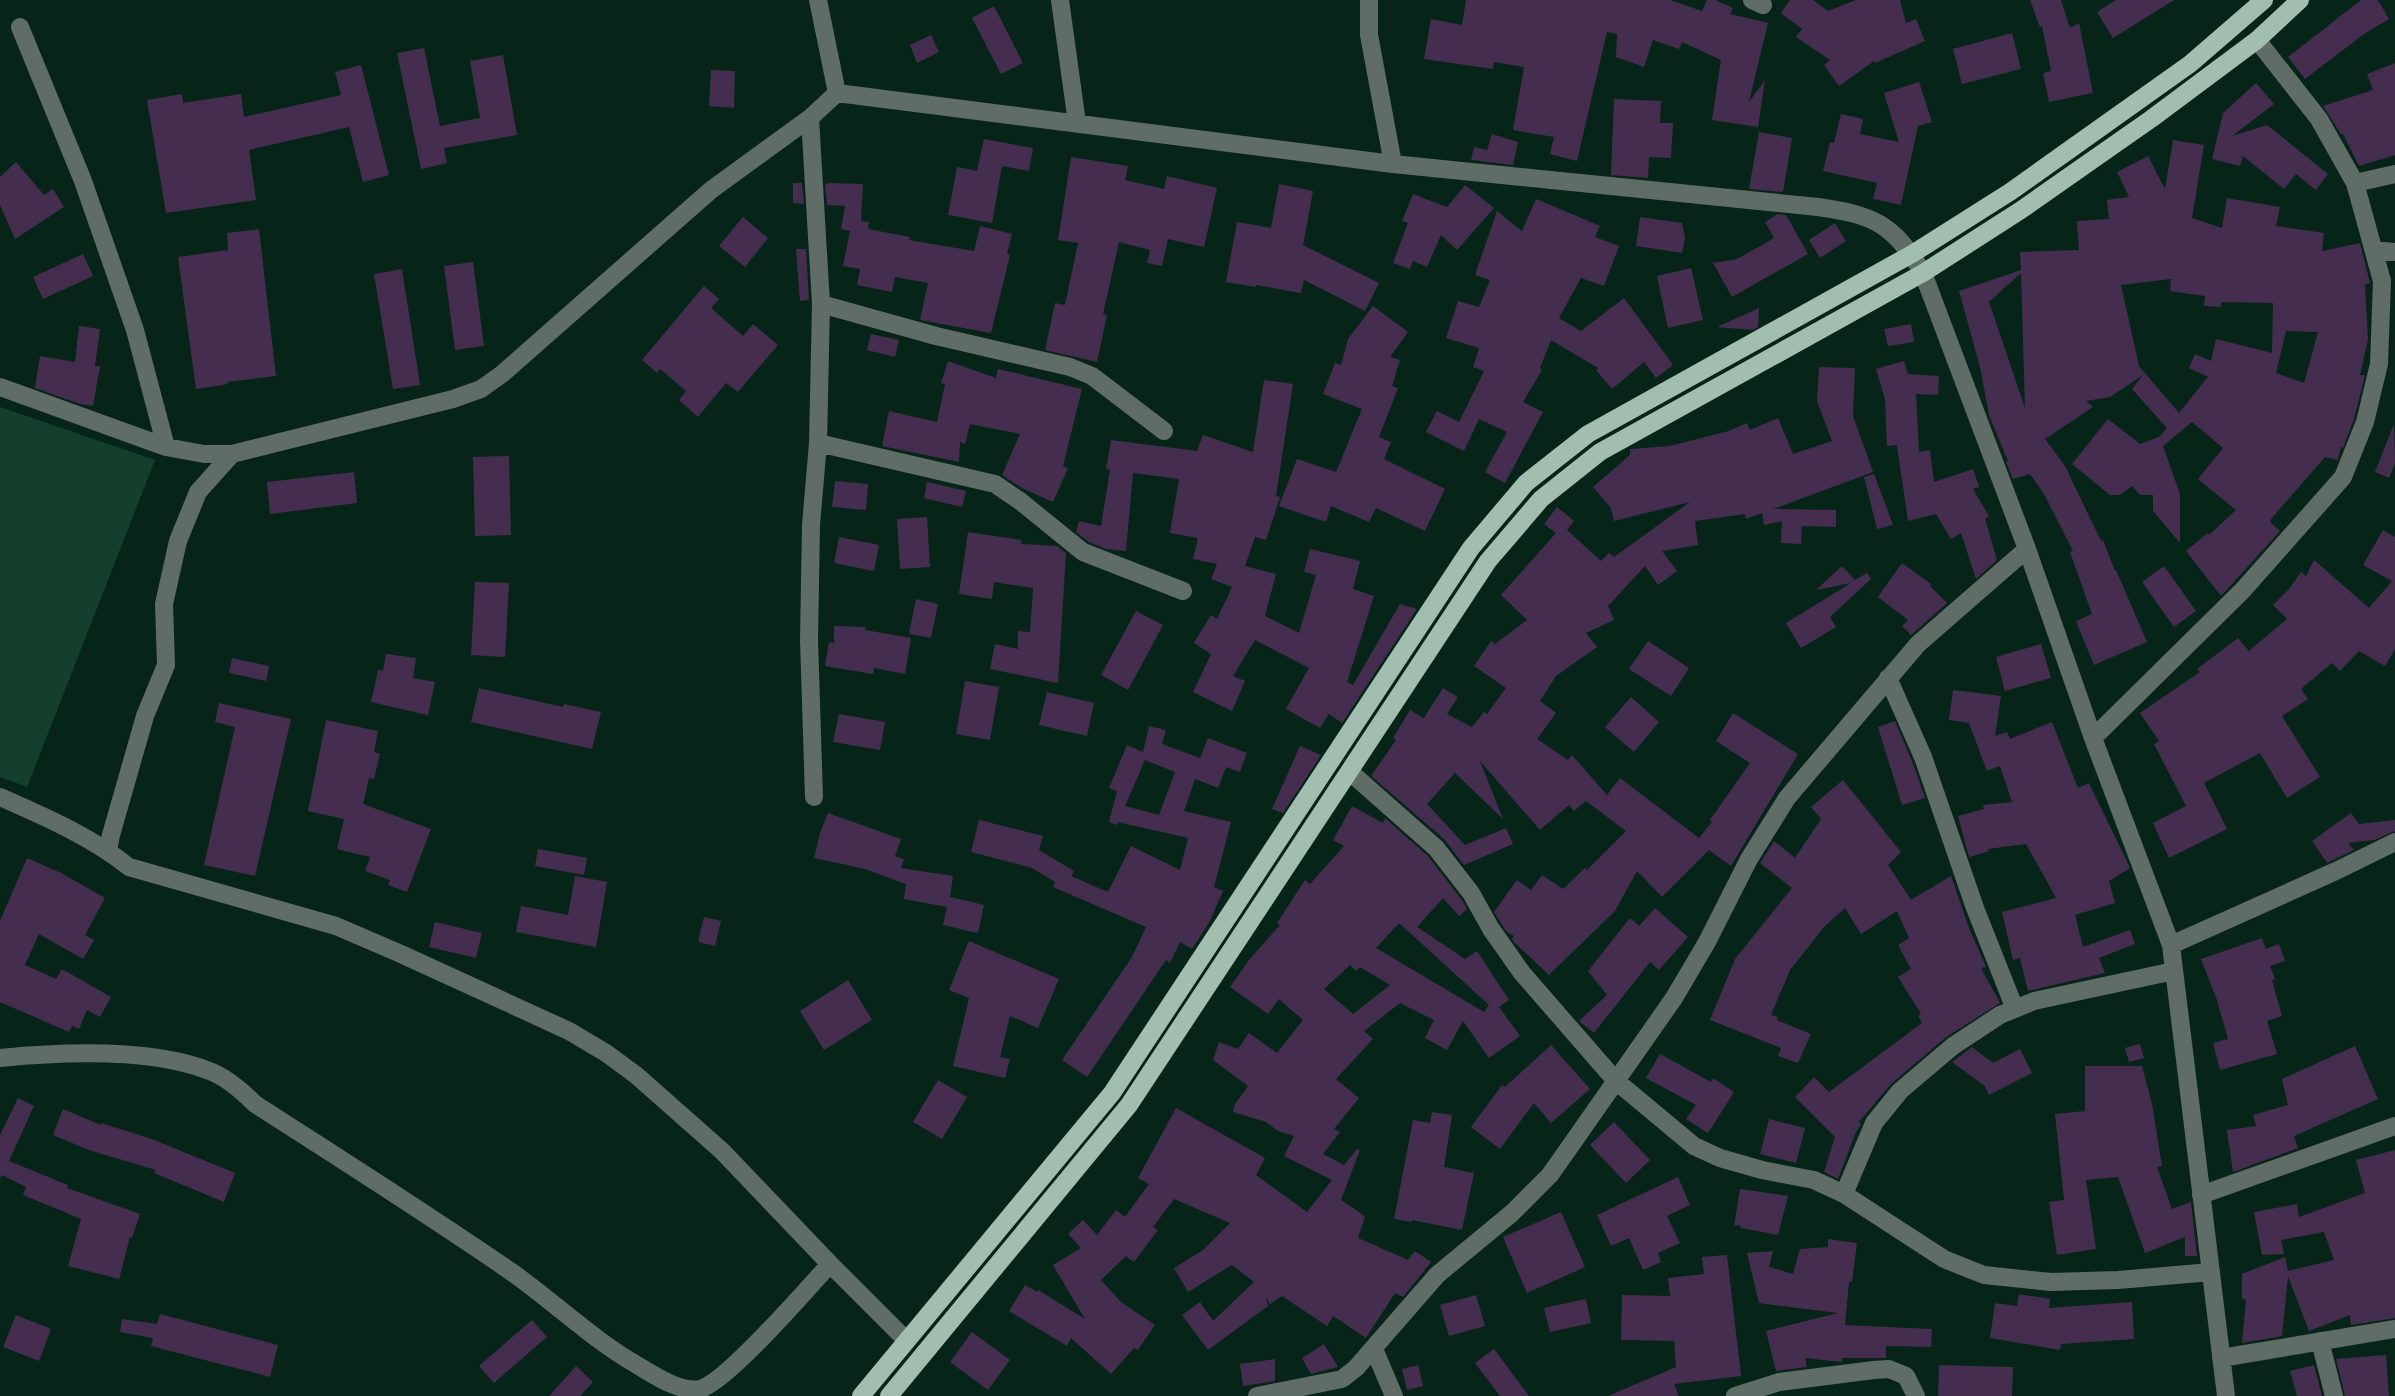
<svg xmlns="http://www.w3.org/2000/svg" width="2395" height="1396" viewBox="0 0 2395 1396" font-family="'Crimson Pro',serif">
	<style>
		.green { fill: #143f2d }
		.building { fill: #452d4f; fill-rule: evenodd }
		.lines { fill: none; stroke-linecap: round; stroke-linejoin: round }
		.minor { stroke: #606d66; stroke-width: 18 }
		.major { stroke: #a1beaf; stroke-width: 18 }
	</style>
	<rect width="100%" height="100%" fill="#062518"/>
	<path class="green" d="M0,407l155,53 -128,327 -27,-10z"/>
	<path class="building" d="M1466,0h204l32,11 5,-11h8l18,8 -3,6 38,9 -19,79 16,-22 -7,47 -46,-7 9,-60 -39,-18 -3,7 -26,-9 -9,27 -28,-10 1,-23 -10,-2 -30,129 -27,-7 4,-17 -41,-7 11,-63 -30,-5 -1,7 -69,-10 7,-40 31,6z
		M1790,0h23l15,11 28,-11h44l6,23 10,-4 9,22 -50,22 -1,-2 -35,25 -15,-21 6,-5 -34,-23 6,-8 -21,-16z
		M2030,0h31l9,28 9,-5 14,70 -44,9 -6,-29 8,-2 -9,-45 -2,1z
		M2116,0h58l-61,38 -16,-26z
		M2361,0h17l11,19 -25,15 -59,45 -17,-22z
		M994,6l29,57 -22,11 -29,-56z
		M2012,33l9,36 -59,15 -9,-35z
		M931,35l8,17 -22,11 -7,-18z
		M424,48l16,78 40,-8 -10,-57 33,-6 14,80 -73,13 3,15 -26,6 -24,-116z
		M2395,63v92l-36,11 -16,-32h-2l-18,-28 50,-16 -6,-16z
		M361,65l28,110 -26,7 -14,-55 -100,23 7,50 -90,13 -19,-113 35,-6 1,9 58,-9 3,23 97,-22 -6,-23z
		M711,70l24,1 -1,37 -25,-2z
		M1919,82l13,40 -14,4 -17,79 -28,-6 4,-16 -54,-12 7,-29 4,1 7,-29 22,5 -3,15 39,8 -15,-49z
		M2256,83l18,21 -42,32 35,-11 61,49 -12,16 -20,-16 -12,15 -41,-33 -3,10 -28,-7 11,-46z
		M1614,99l47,2 -1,22h13l-2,35 -22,-1 -1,21 -37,-3z
		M1759,132l33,6 -9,54 -34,-3z
		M1492,134l26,8 -5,23 -42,-5 3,-13 13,3z
		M984,139l49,9 -4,23 -27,-5 -10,57 -44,-8 9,-48 20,4z
		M2173,140l31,5 -12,73 30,10 5,-30 53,9 -4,19 48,7 -2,18 38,-8 10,40 -5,1 3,56 -8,35h5l-11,44 -11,29 -2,-1 -3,13 -13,-3 -54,62 -1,3 10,9 -59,65 -35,-45 22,-18 1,2 27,-25 -38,-31 25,-31 -31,-26 -29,24 17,48v49l-27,-32v-16h-13l-8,-9 -12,9h-10l-38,-31 36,-45 32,25 19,-7 8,-9 -35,-39 11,-14 -33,22 -24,4 7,6 -48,32 20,27 36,75 2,-1 12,31 1,-1 31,72 -53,23 -18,-44 16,-7 -22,-62 3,-1 -29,-57 -14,-20 -17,5 -7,-17 2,-1 -19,-46 -9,-48 -21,-76 62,-21 -1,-18 59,-2 -2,-29 32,-2 -2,-19 22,-3 -12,-25 31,-16 17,33zM2021,273l4,135 -36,-106zM2171,279l-1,12 35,5 -1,10 17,1v-5l52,1 -1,50 -56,-14 -5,22 -16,-7 -6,14 19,9 -29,36 -40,-47 -18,-81zM2286,331l32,1 -14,51 -28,-10z
		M1071,157l57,9 -3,14 39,9 3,-13 50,12 -13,59 -36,-8 -6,27 -15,-3 3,-13 -31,-8 -16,72 4,1 -10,47 -52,-12 10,-47 10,2 13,-62 -20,-3z
		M16,162l28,33 9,-6 11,18 -49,32 -15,-34v-28z
		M793,183h9l2,21 -11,-1z
		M828,183l35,1 -2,37 8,1 -1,7 42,8 -1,3 65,11 6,-25 32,8 -5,20 3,1 -19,78 -71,-13 8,-37 -33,-6 -3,15 -35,-7 3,-16 -17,-3 7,-35 -9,-2 4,-23 -18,-1 -2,-20z
		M1279,184l34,7 -10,54 76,38 -14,28 -61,-31 -3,13 -45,-8 -1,2 -29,-5 11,-60 34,6z
		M1465,185l29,23 -37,42 -16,-15 -14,32 -14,-6 -3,8 -17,-6 15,-40 -6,-2 11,-27 34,13z
		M1536,199l64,27 -5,11 24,9 -15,40 -23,-8 -22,40 22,13 43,-33 49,67 -17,13 -12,-16 -32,27 -16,-19 2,-2 -47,-28 -11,28 2,2 -19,32 20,10 -38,71 -20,-11 22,-40 -28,-13 -15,32 -38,-19 11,-21 22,11 25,-51 -11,-4 6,-19 -33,-10 12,-37 21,6 11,-27 -15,-5 22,-64 25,20z
		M1778,214l8,1 22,39 -76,43 -19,-34 24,-4 37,-21 -9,-16z
		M743,217l25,21 -23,29 -26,-21z
		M1640,217l42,6 3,14 -3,16 -46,-7z
		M1835,223l11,18 -26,17 -11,-18z
		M259,229l17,147 -49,6 1,2 -32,5 -18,-132 50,-7 -1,-17z
		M796,249h10l3,51 -9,1z
		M83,254l10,22 -50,23 -10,-22z
		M473,262l11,84 -29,4 -11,-84z
		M1691,268l12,52 -35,8 -11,-52z
		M402,269l18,116 -27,4 -19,-115z
		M704,286l15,13 -8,9 32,28 10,-12 25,21 -40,47 -12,-9 -28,34 -19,-17 7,-9 -26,-22 -3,4 -15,-13z
		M1373,306l35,26 -18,25 10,3 -8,26 6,2 -19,49 12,5 -7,17 61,30 -20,42 -49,-23 -7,14 -38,-16 -5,16 -47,-16 18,-47 39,13 26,-63 -39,-15 12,-31 6,2 7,-26z
		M1759,308l-1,19 -5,3 -36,-3z
		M1911,324l3,18 -26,4 -4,-17z
		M79,326l21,3 -5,37h5l-7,40 -13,-2 -45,-16 5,-32 35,6z
		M871,334l28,6 -4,17 -28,-7z
		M948,361l48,17 2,-9 84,20 -19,77 5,2 -15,34 -31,-14 -20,-13 18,-41 -50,-10 -5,20 -5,-2 -1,20 -77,-16 7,-35 48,11 8,-38 -4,-1z
		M1904,361l4,13 31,2 -1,19 -22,-1 3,58 11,-2 4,32 39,-13 6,18 -6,2 16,27 -4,3 12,41 -21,19 -15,-46 -10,6 -15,-25 -28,7 -11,-76 -10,1 -2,-47 -9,-30z
		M1819,367l36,1 -2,48 20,56 -100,37 63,1v17l-34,-1 -1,18 -20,-1 1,-22 -18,4 -2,-12 -16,6 -1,-5 -50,7 3,24 -36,6 15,20 -19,14 -13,-19 -37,40 6,14 -28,13 11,14 -41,29 -16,25 16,12 -19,26 31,21 4,-5 35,40 13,-17 79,60 13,-16 -2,-2 40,-57 -34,-22 17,-28 65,41 -67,112 -22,-16 -47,47 -25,-26 -22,40 -66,64 -35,-33 -2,-3 2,-3 -8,-5 -12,-19 23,-32 14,10 11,-15 21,14 22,-21 2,2 39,-39 -40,-30 -12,10 -5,-6 -29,25 -60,-69 23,58 -48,-46 -28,31 38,41 41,-17 7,16 -49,21 -20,-26 -73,-63 25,-36 -3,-2 17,-28 14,8 19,-30 15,9 -11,17 25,13 12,-15 3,2 19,-26 -32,-22 17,-25 4,3 32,-24 -26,-25 55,-62 -12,-9 13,-17 17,14 -7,9 34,31 8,-8 5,4 76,-55 -76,19 -3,-13 -18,-21 37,-32v-6l40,-3 59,-15 18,-8 3,7 28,-12 15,36 39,-13 -15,-40z
		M1264,380l29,4 -17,112 4,1 -14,43 -11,-3 -10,29 31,8 -11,42 34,17 17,-58 -12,-3 6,-23 50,12 -7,28 21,7 -27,86 6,3 47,-81 17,5 -75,114 -13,-9 -9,14 -34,-19 23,-41 -54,-28 -22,36 12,5 -13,30 -39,-19 18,-38 -17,-11 17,-28 6,4 15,-32 -21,-8 6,-15 -24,-5 5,-21 -28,-5 9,-54 -46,-6 -7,78 -20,-2 -17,-7 -13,-10 3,-11 22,5 9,-56 -4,-1 5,-29 86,11 6,-16 50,17z
		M2394,424l1,39 -6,15 -14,-6z
		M509,456l2,79 -36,1 -2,-79z
		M354,472l3,31 -87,11 -3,-32z
		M1874,474l19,51 -16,4 -13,-52z
		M835,481l33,3 -2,26 -34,-3z
		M927,482l39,9 -4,16 -38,-9z
		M927,517l3,50 -30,2 -3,-50z
		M2383,530l12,7v112l-10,17 -26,-15 -19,20 -8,-8 -31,26 7,10 -26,17 38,61 -33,21 -27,-45 -56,30 23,46 -58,29 -16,-35 33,-17 -32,-62 5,-3 -19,-28 60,-41 -3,-3 41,-31 11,13 38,-32 -14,-14 16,-16 12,-17 5,4 8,-16 55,48 23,-27 -29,-16z
		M968,532l54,8 -1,4 36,2 9,7 -8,130 -68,-14 5,-25 23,5v-18l12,1 3,-44 -39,-6 -2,17 -33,-5z
		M839,537l40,8 -5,26 -40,-8z
		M1902,563l29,21 -1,2 17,17 -36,32 -9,-9 6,-6 -30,-23z
		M1842,566l13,14 12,-7 4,6 -41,38 6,10 -35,21 -15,-25 65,-40 -35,7z
		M2164,566l32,45 -22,16 -32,-45z
		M475,582l34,1 -4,74 -34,-2z
		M916,599l22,5 -7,34 -22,-4z
		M1136,611l27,14 -35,65 -27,-15z
		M834,626l31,1v3l46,8 -6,36 -31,-6 -1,6 -48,-8 4,-24 5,1z
		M1648,641l41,27 -18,28 -42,-27z
		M2041,644l10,34 -46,13 -9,-34z
		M386,654l30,4 -3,20 22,4 -7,33 -57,-13 7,-32 5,1z
		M232,658l37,8 -3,15 -37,-8z
		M965,681l34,6 -9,53 -34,-6z
		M479,688l84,19 1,-3 37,8 -9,37 -121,-27z
		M1953,690l48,6 -6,40 12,-4 3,7 42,-17 26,66 11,-5 41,85 -21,13 6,22 -40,12 8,32 47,-17 5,14 -36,14 6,15 -77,18 -8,-33 -7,2 -11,-48 54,-14 -30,-54 -38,5 1,2 -20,6 -11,-41 26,-7 -1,-4 29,-3 -12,-36 -13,5 -18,-48 -20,-3z
		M1047,692l47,11 -7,33 -48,-11z
		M1631,697l28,25 -25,30 -29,-25z
		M219,703l72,16 -36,157 -51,-11 31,-138 -20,-5z
		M839,714l46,8 -5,28 -47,-8z
		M326,720l52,11 -4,21 6,2 -6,25 -5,-1 -6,26 68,25 -24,63 -19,-7 2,-5 -25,-9 5,-14 -33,-8 7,-30 -36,-8z
		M1895,721l17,40 13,37 -23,7 -24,-78z
		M1149,726l17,4 -4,14 38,14 8,-20 39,15 -7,19 -14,-5 -8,21 -23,-9 -11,32 47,11 -17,65 9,4 -13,30 -18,28 -12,-7 -10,21 -4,-3 -79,117 -25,-17 70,-103 14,-30 -93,-40 2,-5 -23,-14 -61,-16 8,-32 64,16 -4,14 35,21 -3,5 37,16 23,-46 49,24 8,-32 -70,-16 -1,3 -8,-3 8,-31 -8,-3 18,-43 16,7zM1145,760l30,12 -16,43 -34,-9z
		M1300,746l21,9 -38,58 -11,-4z
		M1843,780l58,72 -13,13 23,35 40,-24 18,52 17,39 -5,1 19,35 -54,34 -55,47 -32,38 2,2 -6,10 -17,45 -14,-7 11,-35 -40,-40 19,-20 15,15 93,-69 -4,-7 3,-2 -23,-37 13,-8 -13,-24 11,-7 -12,-27 -36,23 -16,-26 -20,18 -35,44 -19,45 7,2 -1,3 34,14 -13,29 -20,-7 3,-8 -71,-28 25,-61 57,-71 -32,-25 14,-22 21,17 26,-39 -10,-12z
		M1352,806l31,17 2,-5 43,38 33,43 6,10 -8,7 -16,-18 -26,29 48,32 12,-8 32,49 -10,7 21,29 -31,22 -26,-37 -16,29 -22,-12 9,-18 -34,-17 -36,28 9,8 -37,40 23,19 -25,31 6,3 -17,22 21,11 13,-16 3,1 -19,50 24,16 -7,22 50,22 7,-9 16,11 -28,35 -8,-4 -29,45 -33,-22 -6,10 -45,-30 -12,8 -4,-7 2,9 -60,44 -26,-35 18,-13 13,19 41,-39 -22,-17 -44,27 -14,-24 29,-18 27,-27 -56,-24 -21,28 5,3 -24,32 -8,-6 -25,24 20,22 34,23 -17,25 -4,-2 -23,26 -40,-36 -4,8 -58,-35 16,-26 12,7 1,-2 47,29 -32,-54 28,-17 -13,-14 15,-14 14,15 19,-25 9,7 24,-33 -11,-6 38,-70 89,50 -9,17 51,37 25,-32 -48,-24 10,-20 -16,-5 -12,-9 -33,-10 2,-8 13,-18 -35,-26 6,-18 19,7 11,-16 28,20 26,-33 -24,-21 -11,15 -38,-27 19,-27 31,-35 -3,-2 28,-43 5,4 34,-38 -11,-6zM1399,923l90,82 -5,7 -108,-64zM1350,965l6,6 4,-4 30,18 -37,29 -29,-25z
		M828,813l73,26 -6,17 9,3 -3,9 52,8 -3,21 34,8 -6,28 -35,-8 4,-18 -43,-8 2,-15 -41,-15 -51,-11 6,-25z
		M2351,813l8,11 36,-4v11l-21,9 -26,3 6,7 -27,13 -15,-22z
		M538,849l49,9 -3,17 -49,-9z
		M27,858l34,15 44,25 -20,37 9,5 -11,19 -44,-25 -14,31 31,14 6,-10 49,28 -11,20 -13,-7 -8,19 -7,-3 -3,6 -69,-30v-81z
		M575,876l32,6 -11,65 -80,-15 5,-26 47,9z
		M1655,908l33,29 -29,33 -9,-8 -56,71 -15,-12 28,-26 -19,-24 42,-53 9,8z
		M704,917l17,4 -6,25 -17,-4z
		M435,922l47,11 -6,25 -47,-11z
		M2262,938l4,11 13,-5 6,17 -15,5 5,13 -3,1 10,36 -15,5 10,33 -57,16 -7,-27 15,-4 -11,-39 -16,-41z
		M969,941l90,38 -21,49 -28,-12 -10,41 10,2 -5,19 -52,-12 16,-68 -20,-8z
		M848,980l24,40 -48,30 -24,-39z
		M2140,1044l4,14 -15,4 -4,-14z
		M1551,1045l39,44 -39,34 -17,-20 -34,46 -29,-22 31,-42 3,2z
		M2355,1046l23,53 -84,37 4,12 -65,24 -6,-42 29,-4 -3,-11 35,-10 -6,-26z
		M1972,1047l21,16 27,-14 12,24 -43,22 -4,-9 -33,-24z
		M1660,1054l51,28 2,-4 21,14 -26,41 -22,-14 10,-14 -50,-27z
		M2085,1066h57l10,38 10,62 -5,1 15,42 19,-7 6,54h-12v-19l-40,16 -27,-76 -32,3 10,69 -39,6 -8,-53 15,-2 -9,-86 30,-3z
		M938,1080l29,17 -25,42 -29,-17z
		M18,1098l16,8 -25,55 59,24 -1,3 73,26 -8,24 -2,-1 -11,42 -51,-13 13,-47 -58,-24 3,-8 -24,-12 -2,4v-44z
		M63,1109l38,16v-2l51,16 83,34 -11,29 -70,-29 2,-3 -67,-20 -36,-15z
		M1432,1112l20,3 -8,52 30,6 -12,57 -50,-10v2l-18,-3 19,-99 17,3z
		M1769,1119l36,9 -9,35 -36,-9z
		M1614,1122l36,38 -24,23 -36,-38z
		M2395,1150v168l-44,7 -1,-10 -41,16 -21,-55 -6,60 -40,7 4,-44h-4v-25l43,-17 3,14 46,-11 -10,-28 -43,8 3,14 -22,1 -8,-43 43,-8 2,13 66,-24 -9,-33z
		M1678,1177l12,28 -23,11 13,27 -22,10 3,9 -18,8 -14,-32 -18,8 -14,-31z
		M1740,1189l48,7 -10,39 -37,-7 -1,-3 -6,1z
		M1561,1212l24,55 -58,26 -24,-56z
		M1828,1239l29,4 -5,39h-3l-4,43 87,4 -1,18 -45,-1v12h-44v4l-37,-4 2,9 -31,4 -10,-40 72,-18 -79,-10 -12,-50 26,-2 -4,16 24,7 7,-25 28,-2z
		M1727,1255l14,121 -67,8 5,12h-71l68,-29 -2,-26 -53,-1 1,-45 48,1 -2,-18 36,-4 -2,-17z
		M2019,1294l31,5 -1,9 83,-6 2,37 -73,5 -1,6 -70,-12 5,-35 22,3z
		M1476,1295l9,31 -36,10 -9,-31z
		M1586,1299l5,24 -41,9 -6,-24z
		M160,1314l118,31 -8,32 -119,-31 2,-8 -33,-6 2,-13 35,5z
		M16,1315l35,14 -12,32 -36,-14z
		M532,1320l15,17 -53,46 -15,-17z
		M972,1332l38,28 -22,30 -38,-28z
		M1324,1344l14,23 -27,7 -9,-16z
		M1494,1349l35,47h-29l-25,-33z
		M2386,1355l3,41h-44l-9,-37z
		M1275,1359v22l-32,5 -3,-22z
		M1418,1365l5,21 -16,4 -5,-21z
		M1939,1365l74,2 -1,29h-74z
		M2314,1365l8,31h-25l-7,-25z
		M576,1366l17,16 -13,14h-31z"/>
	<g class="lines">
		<path class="minor" d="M818,0l19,93
			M1060,0l17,123
			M1369,0v35l24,129
			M1752,0l11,5
			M20,27l63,154 52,149 31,117
			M810,118l11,186 -3,139 -7,82 -2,115 5,157
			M2355,183l40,-9
			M2374,250l21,2
			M821,304l115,32 134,31 22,9 72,55
			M0,387l166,60 38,7h28l221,-55 28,-10 21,-15 209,-184 99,-72 27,-25 556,71 425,43c55,8 75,16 105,66l104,276 66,189 78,207 55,451
			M818,443l177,41 25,17 63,51 100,39
			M1888,678l35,79 52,151 40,101
			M2093,738l150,-148 100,-113 22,-55 14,-58 3,-83 -27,-98 -36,-64 -62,-79
			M1350,772l86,76 35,45 20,36 31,44 94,108 78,65 26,12 42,12 52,10 30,14 100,65 40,16 67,7 67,-2 93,-8
			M0,797c45,20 90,39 129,70l207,59 65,28 168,77 37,22 30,22 86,76 108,113 76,76
			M108,851l3,-16 34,-119 21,-51 -2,-61 14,-63 20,-49 34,-38
			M2171,945l165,-74 59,-29
			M0,1058c62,-6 154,-10 212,14 17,7 31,20 43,32 87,56 174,111 258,169 42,30 79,66 124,92 17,10 43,28 63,24 26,-6 107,-100 130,-125
			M1844,1194l30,-71 26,-32 53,-45 47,-31 34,-14 140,-30
			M2201,1195l194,-69
			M2320,1341l14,55
			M1374,1349l20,47
			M2221,1358l174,-29
			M1257,1396l85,-17 14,-11 81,-93 75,-62 38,-38 124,-177 33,-56 42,-83 38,-61 131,-154 109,-95
			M1735,1396l44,-14 95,-12 15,-1 17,7 10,20"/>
		<path class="major" d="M861,1396l251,-303 359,-545 55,-65 62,-49 324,-180 98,-62 180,-128 74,-64
			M889,1396l240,-291 359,-544 53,-62 59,-47 323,-179 98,-63 130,-91 106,-79 43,-40"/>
	</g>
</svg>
